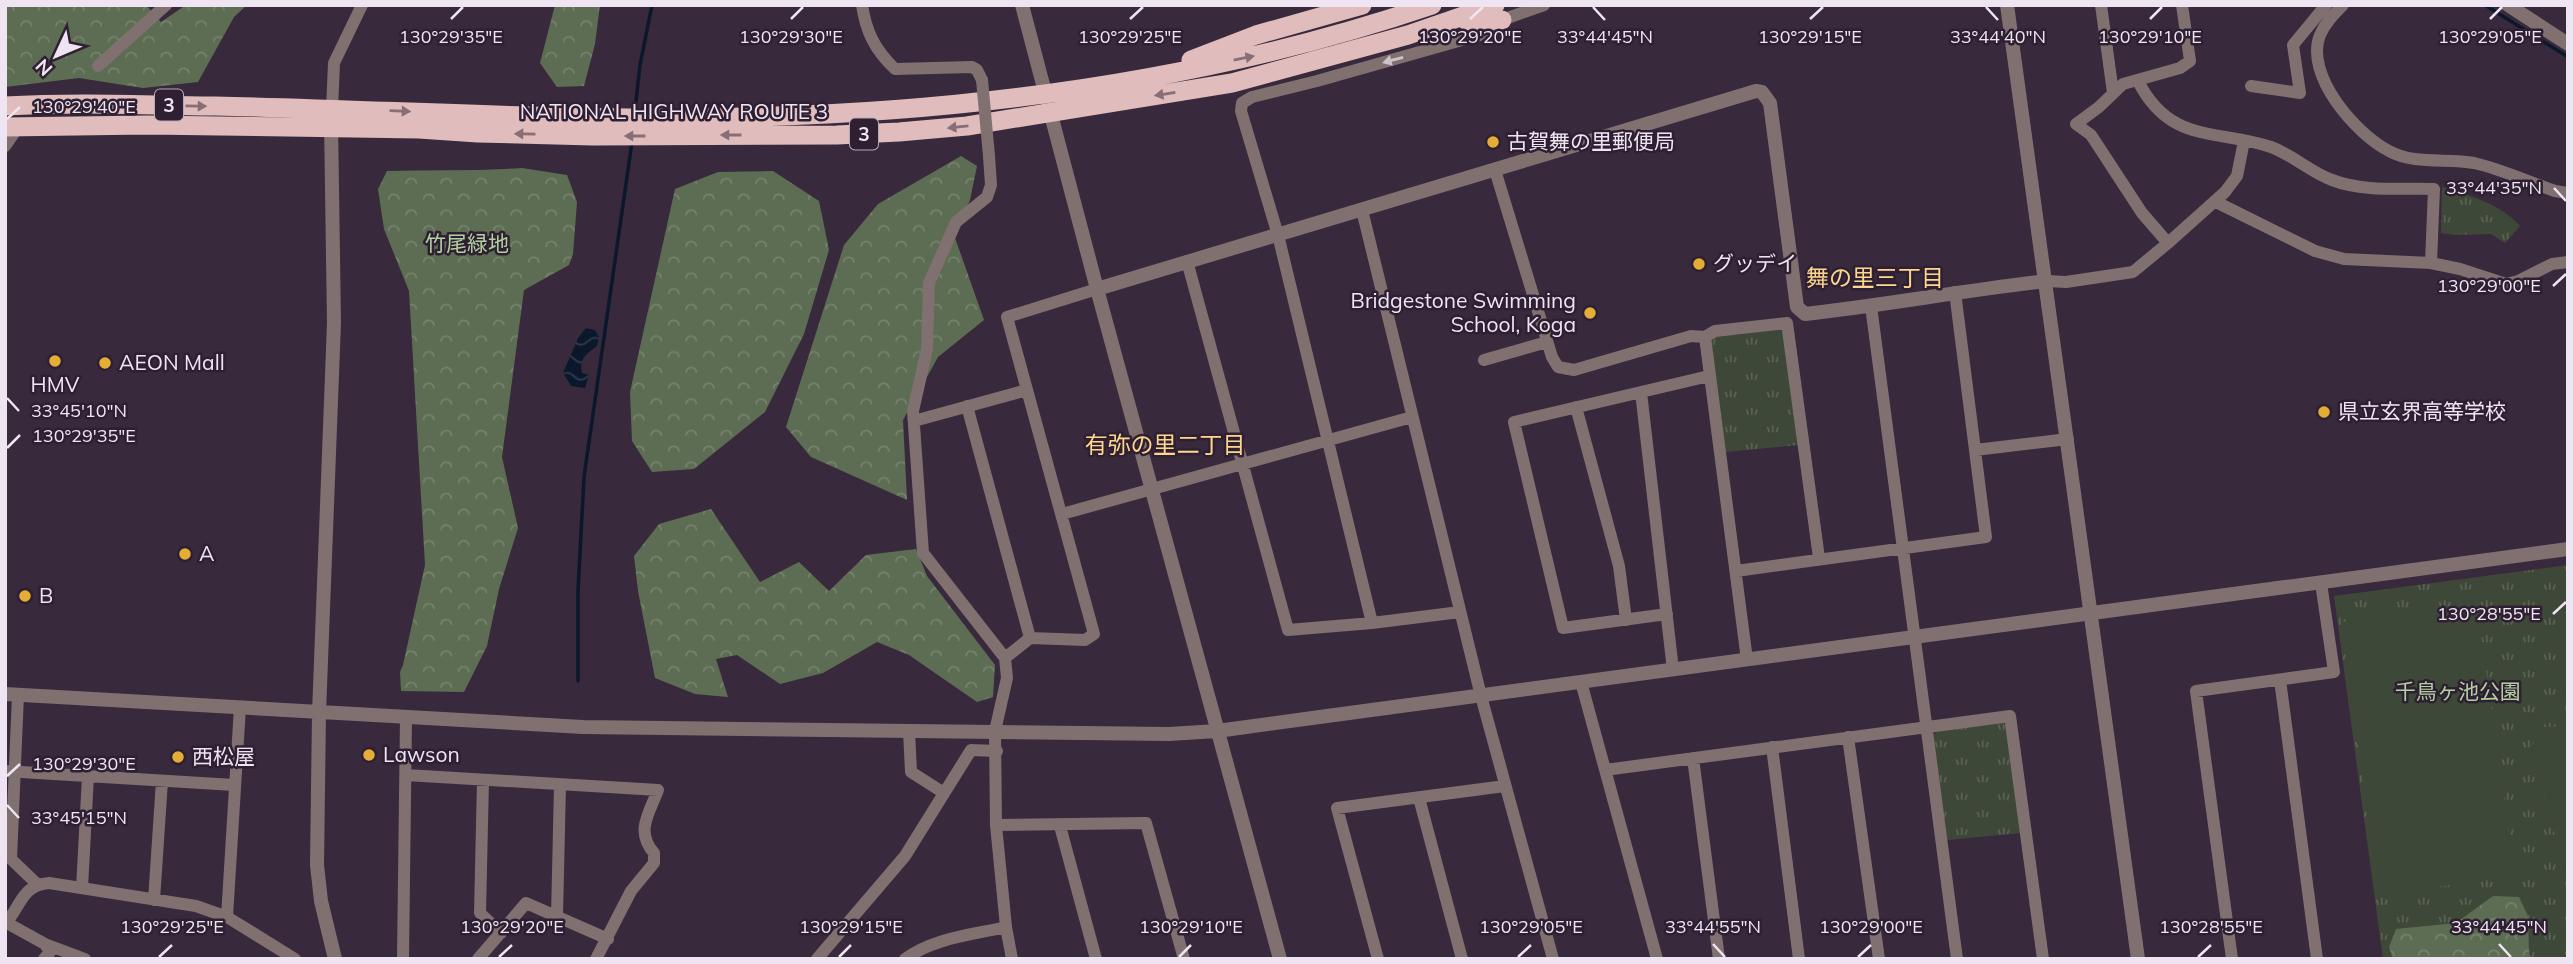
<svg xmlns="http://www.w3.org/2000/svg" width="2573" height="964" viewBox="0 0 2573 964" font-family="Mulish,'Noto Sans JP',sans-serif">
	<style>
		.grass { fill: url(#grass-tufts) }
		.forest { fill: url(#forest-crowns) }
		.garden { fill: #3e4838 }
		.water { fill: url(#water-waves) }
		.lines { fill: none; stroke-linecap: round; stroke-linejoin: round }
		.stream { stroke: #0b182c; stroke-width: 3.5 }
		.minor { stroke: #807070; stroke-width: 12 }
		.tertiary { stroke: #807070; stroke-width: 14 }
		.trunk { stroke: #e0bcbc; stroke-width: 19 }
		.minor-bridge { stroke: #807070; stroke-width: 12 }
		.oneway { fill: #876e77 }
		.oneway2 { fill: #cec2cb }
		.ticks { fill: none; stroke: #efe5f2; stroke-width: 2.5 }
		.poi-dot { fill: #e5ad35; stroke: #2e2032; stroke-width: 2.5 }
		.labels { text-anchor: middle; stroke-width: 5; stroke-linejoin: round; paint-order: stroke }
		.shield { fill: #2e2032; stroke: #b5aab8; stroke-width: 2 }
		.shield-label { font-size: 19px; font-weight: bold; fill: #efe5f2 }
		.street-label { font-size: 21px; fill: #efe5f2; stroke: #2e2032 }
		.poi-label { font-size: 21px; fill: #efe5f2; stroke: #2e2032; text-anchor: start }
		.park-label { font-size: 21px; fill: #b3d1a0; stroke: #2e2032 }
		.neighbourhood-label { font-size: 23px; fill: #fdd68e; stroke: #2e2032 }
		.ticks-label { font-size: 18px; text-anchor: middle; fill: #efe5f2; stroke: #2e2032; stroke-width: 5; stroke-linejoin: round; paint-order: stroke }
	</style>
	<defs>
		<pattern id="grass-tufts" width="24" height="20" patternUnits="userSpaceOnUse" patternTransform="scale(1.75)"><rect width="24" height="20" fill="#3e4838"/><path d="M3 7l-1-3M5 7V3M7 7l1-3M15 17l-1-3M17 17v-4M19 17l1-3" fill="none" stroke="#5a6255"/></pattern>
		<pattern id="forest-crowns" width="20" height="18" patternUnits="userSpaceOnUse" patternTransform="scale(1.75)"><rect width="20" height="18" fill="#5d6d53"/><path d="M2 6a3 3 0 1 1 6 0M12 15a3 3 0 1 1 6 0" fill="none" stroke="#75826c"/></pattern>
		<pattern id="water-waves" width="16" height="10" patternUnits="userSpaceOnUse" patternTransform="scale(1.75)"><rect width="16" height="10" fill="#0b182c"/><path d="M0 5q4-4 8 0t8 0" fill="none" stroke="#2f394b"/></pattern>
	</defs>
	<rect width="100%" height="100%" fill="#38293c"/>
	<path class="grass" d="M2442,187c26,8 59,17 78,39l-15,17 -14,-9 -37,1 -13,-2z
		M1780,329l4,5 15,111 -73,7 -15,-111 7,-6h19z
		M2568,565v394h-185l-49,-363z
		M2002,722l4,4 15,107 -74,7 -14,-105 5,-4z"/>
	<path class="forest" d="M5,5h141l15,17 25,-17h61l-13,12 -36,65 -55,6 -64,-10 -74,9z
		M555,5h45l-5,39 -11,42 -27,1 -17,-24z
		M961,156l16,10 -7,34 -16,35 30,85 -46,37 -35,63 4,80 -96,-43 -25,-30 58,-182 34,-41z
		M522,168l45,7 10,27 -4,52 -4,11 -45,25 -22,167 16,71 -19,61 -12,57 -23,46 -63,-1 -1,-19 3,-7 22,-100 -16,-274 -25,-62 -6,-40 9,-18c45,-1 90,0 135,-3z
		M773,171l46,30 10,49 -25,84 -39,78 -71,57 -42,3 -20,-31 -2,-49 45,-203 43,-17z
		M711,509l49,73 39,-20 30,29 37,-36 50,-6 11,27 68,89 -2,32 -16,5 -68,-47 -32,-13 -54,31 -43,11 -43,-29 -21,4 12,38 -33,-3 -40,-16 -17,-87 -4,-35 25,-32z
		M2493,896l26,1 9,19 1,38 3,5h-139l-4,-12 7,-18 60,-6z"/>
	<path class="garden" d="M2477,604l38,272 -135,19 -38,-273z
		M2568,608v101h-2l-12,-99z
		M2568,726v157l-37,-136 12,-20z"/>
	<path class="water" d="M586,328l9,2 4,7 -2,9c-12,9 -18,13 -15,27l7,2 -4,13 -14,-2 -8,-13 15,-35z"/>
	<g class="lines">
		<path class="stream" d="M2485,5l83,52
			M635,110l5,-45 12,-60
			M578,681v-90l6,-114 48,-335"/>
		<path class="minor" d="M862,5c4,27 13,45 33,64l77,-2 5,3 5,10
			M2101,5l12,88
			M2343,5c-9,9 -18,18 -23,30 -16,40 36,99 69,116 25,14 58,7 85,12 27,6 55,19 81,28l13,2
			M98,66l68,-61
			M2138,81c32,63 78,48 133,66 22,8 39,25 61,33 31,12 70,8 102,9l-3,74
			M2251,86l49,7 -7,-48 33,-40
			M332,109l2,-46 28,-58
			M5,146l14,-20
			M989,156l2,29 -4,12 -31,25 -27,61 -2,66 -14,62 10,142 82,105 2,20 -12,53 1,94 10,102 6,32
			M1495,170l57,187 6,10 16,3 117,-34 14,1 42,323
			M2216,202l99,49 29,8 87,4 29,6 46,15 12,-3 34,-17 16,-2
			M1362,210l119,486 72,263
			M2168,243l57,-51 12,-16 7,-35
			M1187,261l101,369 84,-7 88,-11
			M2047,281l19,1 67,-10 35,-29 -26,-30 -51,-78 -15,-11 23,-17 24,-23 57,-16 10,-7 -8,-56
			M1871,306l86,653
			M1705,337l10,-6 72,-8 32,235
			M1484,360l63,-18
			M1641,392l32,278
			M967,406l63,232
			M1576,407l43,159 7,54
			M914,421l113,-31
			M1975,450l93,-11
			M1062,514l350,-97
			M1736,571l250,-34 -31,-245
			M1667,614l-104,14 -49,-206 195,-46
			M1372,623l-94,-388 -37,-124 1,-8 10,-6 65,-16 170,-48 15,-13 42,-15
			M1005,658l25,-20 55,2 9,-6 -87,-317 90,-28
			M2280,680l37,279
			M1581,682l76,277
			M18,695l-7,164 26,25
			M909,731l2,41 33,21
			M1848,737l31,222
			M1772,747l27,212
			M1693,758l26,201
			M1605,770l405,-54 33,243
			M5,771l229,14
			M406,775l252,15c-9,24 -23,41 -4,63v10l-23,28 -35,68
			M483,780l-3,133 21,20
			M1419,798l43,161
			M996,825l150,-2 38,136
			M1060,826l36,133
			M82,888l6,-112
			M154,900l8,-119
			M557,916l3,-131
			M227,917l13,-210
			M7,923l38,21 5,8 -6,7
			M5,924c16,-17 16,-39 44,-41l147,23 31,11 68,42
			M45,944l40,15
			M403,959l3,-242
			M478,959l48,-56 82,36
			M817,959l88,-103 66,-106 26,1
			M905,959c28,-21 67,-24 101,-32
			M1378,959l-41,-151 168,-22
			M2232,959l-36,-268 138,-19 -13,-89"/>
		<path class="tertiary" d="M1022,5l75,284 183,670
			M2007,5l131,954
			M2508,5l60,39
			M331,121l3,202 -15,390 -2,152 4,36 14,58
			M1097,289l659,-198 6,1 8,11 27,204 8,7c81,-9 161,-24 242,-33
			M5,694l578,33 586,7 48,-3 110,-15 1241,-167"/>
		<path class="trunk" d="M1467,21l35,-1
			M1191,60l65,-25 106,-30
			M5,106c70,-4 140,-1 210,0 154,3 308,13 462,12 253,-1 514,-31 755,-113
			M5,127l142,-2 272,4 59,4 115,3 244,-1 62,-3 68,-6 265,-43 176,-48 87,-30"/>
		<path class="minor-bridge" d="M982,80l7,76"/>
	</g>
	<defs><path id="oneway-solid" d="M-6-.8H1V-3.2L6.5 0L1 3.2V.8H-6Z" transform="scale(1.75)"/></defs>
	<g class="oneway">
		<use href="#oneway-solid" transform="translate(1244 58) rotate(-11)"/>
		<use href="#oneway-solid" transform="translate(1165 94) rotate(171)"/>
		<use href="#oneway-solid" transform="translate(196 106) rotate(1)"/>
		<use href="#oneway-solid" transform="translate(400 111) rotate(2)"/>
		<use href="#oneway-solid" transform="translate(958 127) rotate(174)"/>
		<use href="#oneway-solid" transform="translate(525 134) rotate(-179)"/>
		<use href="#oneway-solid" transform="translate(731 135) rotate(180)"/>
		<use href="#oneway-solid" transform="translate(635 136) rotate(180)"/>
	</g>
	<use class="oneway2" href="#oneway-solid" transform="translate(1393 60) rotate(165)"/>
	<path class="ticks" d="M1593,7l12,13M1986,7l12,13M451,19l12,-12M791,19l12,-12M1130,19l13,-12M1470,19l13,-12M1810,19l13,-12M2150,19l12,-12M2490,19l12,-12M7,119l13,-12M2554,188l12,13M2553,286l13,-12M7,398l12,13M7,448l13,-13M2553,614l13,-12M7,776l13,-12M7,805l12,13M1713,944l12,13M2499,944l12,13M159,957l13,-12M499,957l13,-12M839,957l12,-12M1179,957l12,-12M1518,957l13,-12M1858,957l13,-12M2198,957l13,-12"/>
	<g class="poi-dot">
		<circle cx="1493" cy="142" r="7"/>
		<circle cx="1699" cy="264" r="7"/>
		<circle cx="1590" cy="313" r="7"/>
		<circle cx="55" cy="361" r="7"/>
		<circle cx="105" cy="363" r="7"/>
		<circle cx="2324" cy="412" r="7"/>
		<circle cx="185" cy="554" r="7"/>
		<circle cx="25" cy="596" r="7"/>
		<circle cx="369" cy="755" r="7"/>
		<circle cx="178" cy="757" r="7"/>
	</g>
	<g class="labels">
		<g class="shield">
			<rect x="155" y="89.5" width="28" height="31" rx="5"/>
			<rect x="850" y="118.5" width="28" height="31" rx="5"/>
		</g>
		<g class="shield-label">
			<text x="169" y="112">3</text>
			<text x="864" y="141">3</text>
		</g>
		<g class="street-label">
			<text x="674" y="119">NATIONAL HIGHWAY ROUTE 3</text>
		</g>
		<g class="poi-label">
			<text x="1507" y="149">古賀舞の里郵便局</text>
			<text x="1713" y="271">グッデイ</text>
			<text x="1576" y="308" text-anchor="end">Bridgestone Swimming<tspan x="1576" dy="24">School, Koga</tspan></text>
			<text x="119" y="370">AEON Mall</text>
			<text x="55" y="392" text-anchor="middle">HMV</text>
			<text x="2338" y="419">県立玄界高等学校</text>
			<text x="199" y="561">A</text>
			<text x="39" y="603">B</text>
			<text x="383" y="762">Lawson</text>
			<text x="192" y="764">西松屋</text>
		</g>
		<g class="park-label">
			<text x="467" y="251">竹尾緑地</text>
			<text x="2458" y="699">千鳥ヶ池公園</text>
		</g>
		<g class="neighbourhood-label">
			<text x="1875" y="286">舞の里三丁目</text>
			<text x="1165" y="453">有弥の里二丁目</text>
		</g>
	</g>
	<g class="ticks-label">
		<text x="451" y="43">130°29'35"E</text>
		<text x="791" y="43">130°29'30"E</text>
		<text x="1130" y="43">130°29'25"E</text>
		<text x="1470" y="43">130°29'20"E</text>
		<text x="1810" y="43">130°29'15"E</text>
		<text x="2150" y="43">130°29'10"E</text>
		<text x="2490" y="43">130°29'05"E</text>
		<text x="1605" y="43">33°44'45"N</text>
		<text x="1998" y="43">33°44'40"N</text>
		<text x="84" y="113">130°29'40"E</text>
		<text x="2494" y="194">33°44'35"N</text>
		<text x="2489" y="292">130°29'00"E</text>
		<text x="79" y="417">33°45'10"N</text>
		<text x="84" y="442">130°29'35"E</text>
		<text x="2489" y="620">130°28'55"E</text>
		<text x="84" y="770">130°29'30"E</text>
		<text x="79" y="824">33°45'15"N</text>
		<text x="1713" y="933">33°44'55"N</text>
		<text x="2499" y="933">33°44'45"N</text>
		<text x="172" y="933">130°29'25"E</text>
		<text x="512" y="933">130°29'20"E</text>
		<text x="851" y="933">130°29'15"E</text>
		<text x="1191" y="933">130°29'10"E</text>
		<text x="1531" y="933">130°29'05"E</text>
		<text x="1871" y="933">130°29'00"E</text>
		<text x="2211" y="933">130°28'55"E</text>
	</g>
	<rect width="2573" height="964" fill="none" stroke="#efe5f2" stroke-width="14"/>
	<g transform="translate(56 56) rotate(226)" stroke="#2e2032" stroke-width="5" paint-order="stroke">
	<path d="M0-5L12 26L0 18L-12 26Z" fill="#efe5f2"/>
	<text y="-10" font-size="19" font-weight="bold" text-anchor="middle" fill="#efe5f2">N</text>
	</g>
</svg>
